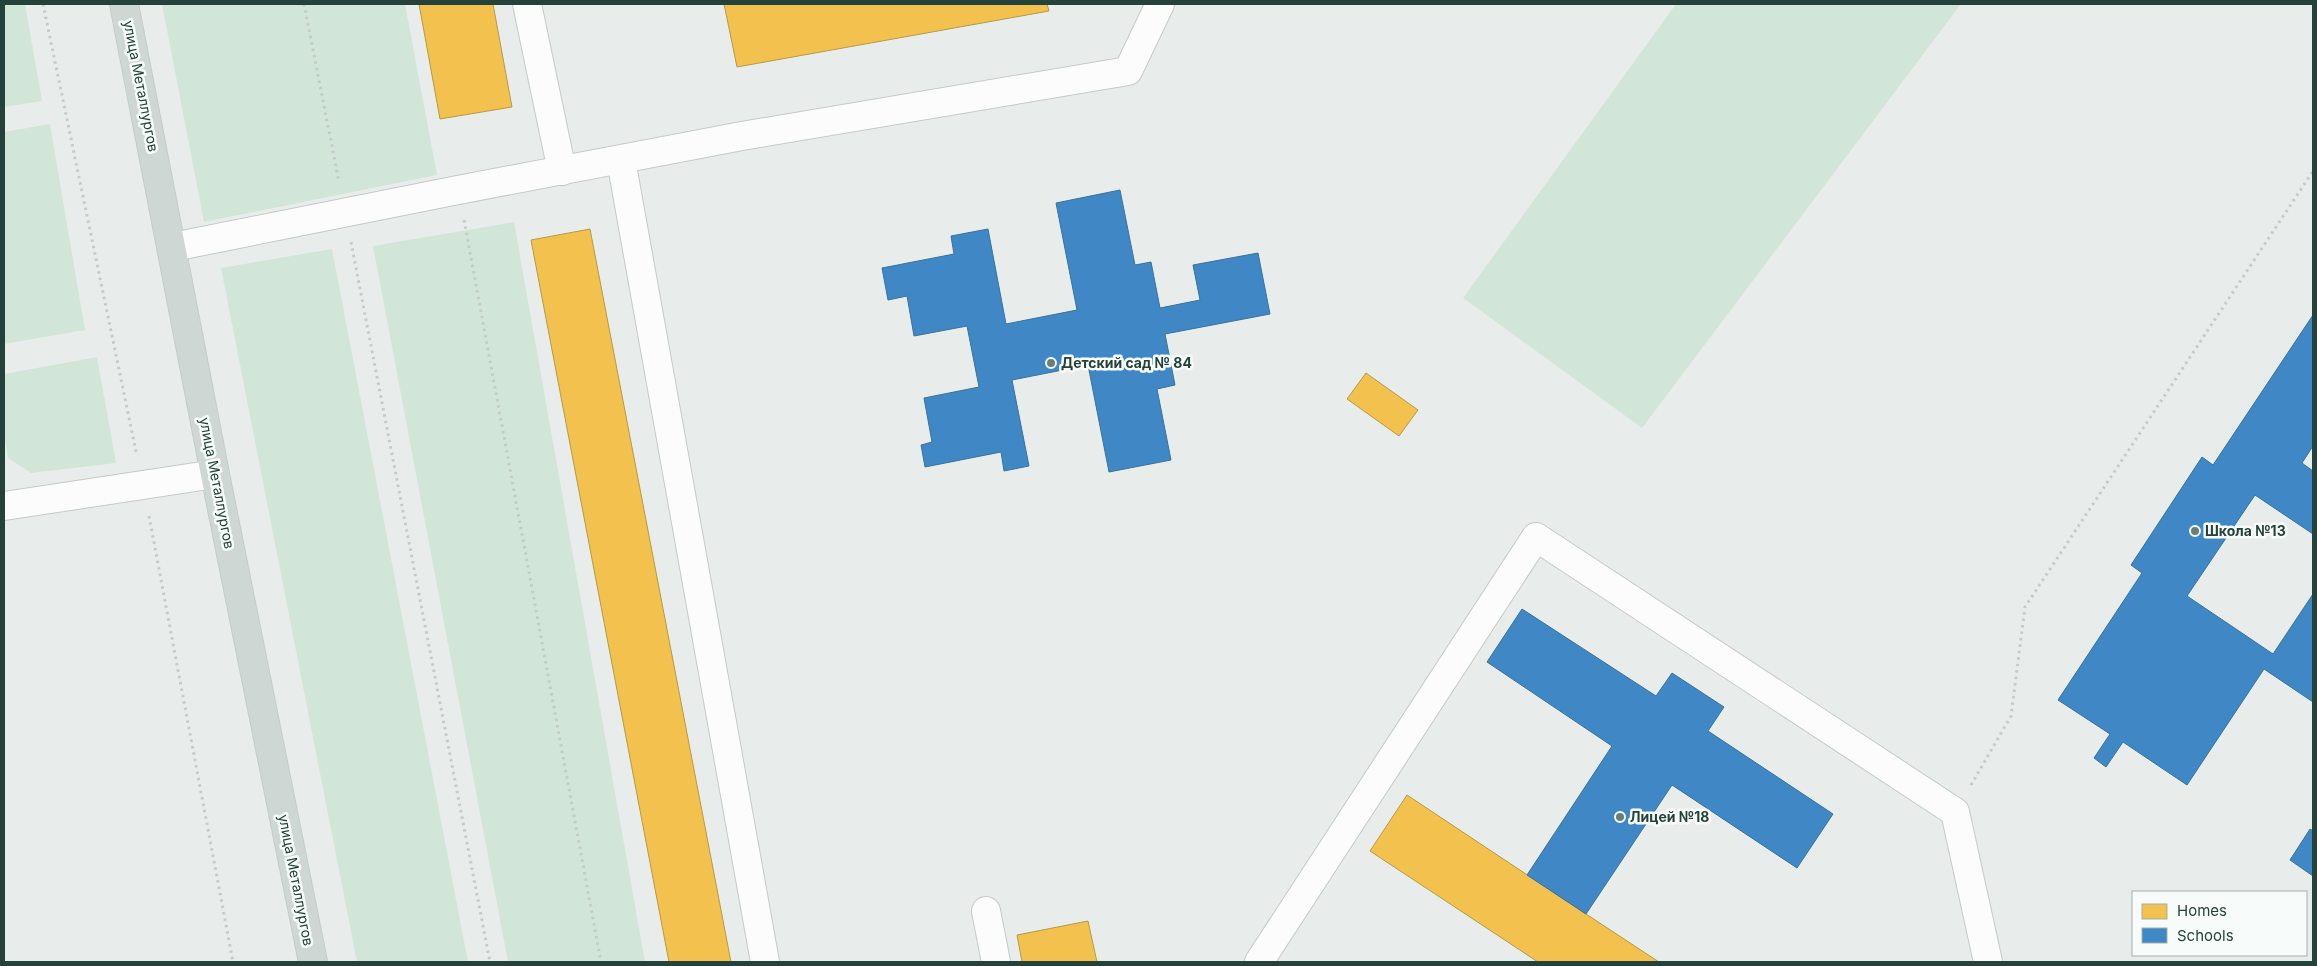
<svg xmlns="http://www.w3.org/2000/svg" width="2317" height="966" viewBox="0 0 2317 966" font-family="Inter,sans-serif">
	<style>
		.green { fill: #d1e6d8 }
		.homes { fill: #f2c14e; stroke: #b49b48 }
		.schools { fill: #3f88c5; stroke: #37739b }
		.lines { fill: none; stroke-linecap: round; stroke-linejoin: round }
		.minor-casing { stroke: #c5cac8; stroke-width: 30 }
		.major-casing { stroke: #c3ccc9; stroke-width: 30 }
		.path { stroke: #c3ccca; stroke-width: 3; stroke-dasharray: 2.5 4; stroke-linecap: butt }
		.minor { stroke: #fcfcfc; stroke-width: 28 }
		.major { stroke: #cfd7d5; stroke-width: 28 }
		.poi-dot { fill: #697e78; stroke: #f7fbf9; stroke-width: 2 }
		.labels { text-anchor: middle; stroke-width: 5; stroke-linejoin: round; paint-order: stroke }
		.street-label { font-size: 14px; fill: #24423a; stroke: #f7fbf9 }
		.poi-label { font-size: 14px; font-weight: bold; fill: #24423a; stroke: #f7fbf9; text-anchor: start }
	</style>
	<rect width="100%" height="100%" fill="#e8edeb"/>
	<path class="green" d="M4,4h21l17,97 -38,6z
		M162,4h243l32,171 -233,47z
		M1676,4h285l-319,424 -179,-130z
		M50,124l35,206 -81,14v-212z
		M514,222l131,740h-137l-135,-716z
		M332,249l136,713h-111l-136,-694z
		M97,357l19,106 -85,10 -23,-15 -4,-24v-60z"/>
	<path class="homes" d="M419,4h74l19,103 -72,12z
		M724,4h323l2,7 -312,56z
		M590,229l141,733h-62l-138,-722z
		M1366,373l52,37 -19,26 -52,-37z
		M1407,795l179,119 73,48h-121l-168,-111z
		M1088,921l9,41h-75l-5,-27z"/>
	<path class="schools" d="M1120,190l15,75 16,-3 9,46 40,-8 -7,-35 65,-12 12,61 -105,20 10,51 -18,4 14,71 -62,12 -21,-107 -76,15 17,86 -25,5 -3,-19 -76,15 -4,-22 11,-3 -8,-44 55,-11 -12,-61 -53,10 -7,-40 -19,4 -6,-32 72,-14 -3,-18 37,-7 18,95 71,-14 -21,-107z
		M2313,315v131l-11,17 11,8v63l-58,-39 -68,101 86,58 40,-60v108l-49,-33 -77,116 -64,-43 -17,25 -12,-9 16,-24 -52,-34 84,-127 -11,-8 71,-108 11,8z
		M1522,609l134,87 16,-23 52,34 -16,24 125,83 -36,54 -125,-83 -86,129 -59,-39 85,-129 -125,-84z
		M2310,829l3,2v45l-23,-16z"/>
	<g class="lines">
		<defs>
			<path id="minor" d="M527,4l35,167
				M621,160l144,802
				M173,247l285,-57 284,-54 386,-65 32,-67
				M4,506l211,-32
				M986,911l10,51
				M1259,962l277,-425 419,275 33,150"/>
			<path id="major" d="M124,4l91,470 98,488"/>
		</defs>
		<use href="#minor" class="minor-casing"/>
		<use href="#major" class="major-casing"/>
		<path class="path" d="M43,4l94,452
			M304,4l35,178
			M464,220l137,742
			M351,242l139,720
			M149,516l84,446
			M1971,785l40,-69 14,-109 288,-436"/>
		<use href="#minor" class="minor"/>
		<use href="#major" class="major"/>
	</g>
	<g class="poi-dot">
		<circle cx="1051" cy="363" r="5"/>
		<circle cx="2195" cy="531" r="5"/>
		<circle cx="1620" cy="817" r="5"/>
	</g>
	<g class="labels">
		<g class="street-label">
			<text transform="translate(141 86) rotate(79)" y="5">улица Металлургов</text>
			<text transform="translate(217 483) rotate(79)" y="5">улица Металлургов</text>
			<text transform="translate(296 880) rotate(79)" y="5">улица Металлургов</text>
		</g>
		<g class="poi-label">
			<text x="1061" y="368">Детский сад № 84</text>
			<text x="2205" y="536">Школа №13</text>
			<text x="1630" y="822">Лицей №18</text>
		</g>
	</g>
	<rect width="2317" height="966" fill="none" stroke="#24423a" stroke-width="10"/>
	<rect x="2132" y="891" width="175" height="65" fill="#f7fbf9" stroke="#a3b1ad"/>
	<rect x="2142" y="904" width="25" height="15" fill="#f2c14e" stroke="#a3b1ad"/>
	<text x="2177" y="916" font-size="15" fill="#24423a">Homes</text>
	<rect x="2142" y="928" width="25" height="15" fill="#3f88c5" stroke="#a3b1ad"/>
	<text x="2177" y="941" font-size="15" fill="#24423a">Schools</text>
</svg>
